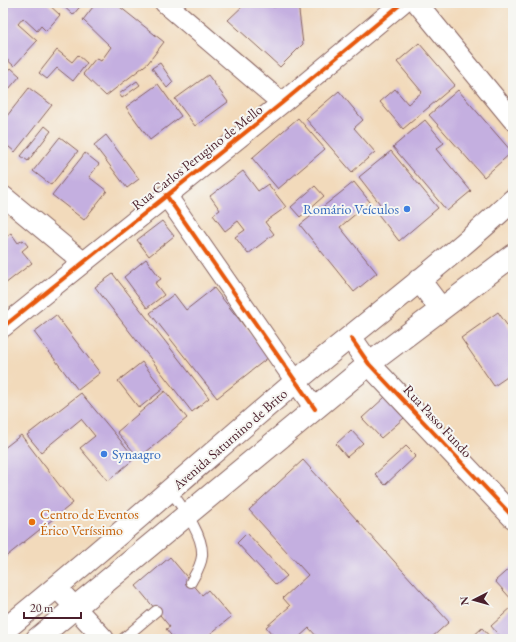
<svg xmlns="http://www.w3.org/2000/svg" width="516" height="642" viewBox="0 0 516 642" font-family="'EB Garamond',serif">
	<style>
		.building { fill: #c4afe0 }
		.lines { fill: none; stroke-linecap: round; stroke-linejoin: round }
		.service-casing { stroke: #85605d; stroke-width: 12 }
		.minor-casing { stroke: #85605d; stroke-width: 22 }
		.tertiary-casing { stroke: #85605d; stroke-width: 24 }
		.secondary-casing { stroke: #85605d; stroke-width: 24 }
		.service { stroke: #fff; stroke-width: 10 }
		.minor { stroke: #fff; stroke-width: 20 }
		.tertiary { stroke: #fff; stroke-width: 22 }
		.secondary { stroke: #fff; stroke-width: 22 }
		.cycleway-casing { stroke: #f6f6f2; stroke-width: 6 }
		.cycleway { stroke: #e8590c; stroke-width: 4 }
		.shop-dot { fill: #3f7fe0; stroke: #f6f6f2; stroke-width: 1.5 }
		.food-dot { fill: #e8710a; stroke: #f6f6f2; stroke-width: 1.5 }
		.labels { text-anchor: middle; stroke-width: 4; stroke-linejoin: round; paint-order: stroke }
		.street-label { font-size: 14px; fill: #4a1f2b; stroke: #f6f6f2 }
		.shop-label { font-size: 14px; fill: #366cbe; stroke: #f6f6f2; text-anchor: end }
		.food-label { font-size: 14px; fill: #c56008; stroke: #f6f6f2; text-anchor: start }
	</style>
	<rect width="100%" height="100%" fill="#f6f6f2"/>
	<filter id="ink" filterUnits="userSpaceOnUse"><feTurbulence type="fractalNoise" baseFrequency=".025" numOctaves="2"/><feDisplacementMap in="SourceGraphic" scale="8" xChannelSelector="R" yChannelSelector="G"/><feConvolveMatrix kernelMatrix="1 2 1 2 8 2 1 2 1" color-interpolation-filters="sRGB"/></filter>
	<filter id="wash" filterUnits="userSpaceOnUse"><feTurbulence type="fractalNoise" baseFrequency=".012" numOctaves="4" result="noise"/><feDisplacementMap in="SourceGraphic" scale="16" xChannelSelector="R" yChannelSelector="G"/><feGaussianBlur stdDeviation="0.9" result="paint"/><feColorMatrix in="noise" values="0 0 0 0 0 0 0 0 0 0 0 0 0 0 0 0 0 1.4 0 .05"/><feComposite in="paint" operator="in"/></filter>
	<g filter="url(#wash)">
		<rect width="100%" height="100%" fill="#f2dabb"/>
		<g id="blocks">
			<path class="building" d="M3,3h44l13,12 -14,16 -5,-5 -4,5 -14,-13 -5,6 19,17 -23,25 -11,-10z
				M60,3h23l-10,12z
				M96,3h19l49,39 -16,21 -42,33 -23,-22 13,-16 5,3 10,-14 -28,-27z
				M246,3h23l4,4 25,-4 5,41 -23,23 -52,-47z
				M419,43l36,42 -52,44 -23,-27 15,-13 13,15 14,-12 -25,-30z
				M57,50l15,12 6,-7 9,8 -14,18 -16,-13 -10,11 -8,-6z
				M160,63l13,19 -6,6 -15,-20z
				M11,68l9,8 -17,20v-19z
				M208,75l20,27 -33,24 -20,-27z
				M137,81l3,4 -18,13 -3,-4z
				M158,84l23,32 -31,24 -24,-33z
				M29,88l23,17 -37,47 -12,-10v-21z
				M458,90l54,62 -28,25 -55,-62z
				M339,91l24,29 -9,8 21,24 -23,20 -46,-53z
				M298,118l27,31 -47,40 -26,-31z
				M425,120l19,23 -8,6 35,42 -24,20 -54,-64z
				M45,126l6,5 -23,30 -7,-5z
				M106,135l33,44 -12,9 -33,-43z
				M60,137l18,14 -27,34 -18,-14z
				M391,151l47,57 -39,33 -25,-32 6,-5 -21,-27z
				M85,153l14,11 -10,13 18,14 -23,29 -32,-25z
				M243,171l15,20 10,-7 18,23 -21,15 9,12 -26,20 -13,-17 10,-7 -7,-9 -13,10 -12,-16 7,-5 -10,-14z
				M354,182l16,20 -30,25 37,46 -23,19 -54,-67z
				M315,186l9,10 -24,21 -9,-10z
				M162,221l12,15 -25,20 -12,-16z
				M11,233l7,10 5,-3 5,6 -6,5 10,12 -27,21 -2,-3v-42z
				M146,259l15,20 -6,4 9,12 -17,13 -23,-31z
				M113,274l96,124 -17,14 -97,-125z
				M214,288l55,69 -52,41 -67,-85 24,-19 12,16z
				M498,312l15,22v39l-19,13 -33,-48z
				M56,315l44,58 -22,17 -44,-58z
				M142,362l21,27 -24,19 -21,-27z
				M165,391l22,27 -48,40 -22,-26z
				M81,393l54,65 -27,23 -28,-33 15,-12 -14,-17 -40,33 -14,-17z
				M385,397l19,21 -23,20 -19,-20z
				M351,430l12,13 -16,14 -11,-13z
				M21,435l52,68 -70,56v-110z
				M406,446l10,10 -31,29 -10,-11z
				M303,460l146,162 -19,17h-111l-10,-11 -12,11h-21l-10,-12 24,-21 -7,-8 25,-23 -59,-65z
				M247,533l40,43 -11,9 -39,-42z
				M170,557l32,38 6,-5 23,27 -27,22h-30l-8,-10 4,-2 -34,-41z
				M513,565v36l-18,-20z
				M513,606v33h-11l-11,-13z
				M482,628l10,11h-22z"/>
		</g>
	</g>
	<g filter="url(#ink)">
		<use href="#blocks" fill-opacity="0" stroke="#85605d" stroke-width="1"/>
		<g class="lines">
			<defs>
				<path id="service" d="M170,490c12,17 34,45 32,66 -1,10 -6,17 -11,26
					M123,639l33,-28"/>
				<path id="minor" d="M165,3l117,100
					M417,3l96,117
					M166,195l149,214
					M3,196l80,66
					M3,327l279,-224 120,-100
					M57,588l47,51"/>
				<path id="tertiary" d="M351,338l18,26 144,153"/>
				<path id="secondary" d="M419,280l22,29
					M3,631c99,-80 194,-165 291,-248 72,-61 149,-118 219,-183
					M37,639l332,-275 144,-109"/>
			</defs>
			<use href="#service" class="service-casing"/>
			<use href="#minor" class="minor-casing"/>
			<use href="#tertiary" class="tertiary-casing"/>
			<use href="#secondary" class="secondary-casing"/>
			<use href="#service" class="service"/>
			<use href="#minor" class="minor"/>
			<use href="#tertiary" class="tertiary"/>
			<use href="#secondary" class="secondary"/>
			<defs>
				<path id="cycleway" d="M166,195l149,214
					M3,327l279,-224 120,-100
					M351,338l18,26 144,153"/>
			</defs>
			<use href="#cycleway" class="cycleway-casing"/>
			<use href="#cycleway" class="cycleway"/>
		</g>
	</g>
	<g class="shop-dot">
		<circle cx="407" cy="209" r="4"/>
		<circle cx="104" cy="454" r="4"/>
	</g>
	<circle class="food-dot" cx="32" cy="522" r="4"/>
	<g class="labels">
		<g class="street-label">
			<text transform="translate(197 157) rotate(-38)" y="5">Rua Carlos Perugino de Mello</text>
			<text transform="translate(438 421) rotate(47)" y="5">Rua Passo Fundo</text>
			<text transform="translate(230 439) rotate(-41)" y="5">Avenida Saturnino de Brito</text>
		</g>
		<g class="shop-label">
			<text x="399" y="214">Romário Veículos</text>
			<text x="112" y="459" text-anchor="start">Synaagro</text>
		</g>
		<g class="food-label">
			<text x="40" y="519">Centro de Eventos<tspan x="40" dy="16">Érico Veríssimo</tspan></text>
		</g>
	</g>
	<rect width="516" height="642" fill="none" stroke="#f6f6f2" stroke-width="16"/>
	<g transform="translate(474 600) rotate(264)" stroke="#f6f6f2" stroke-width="3" paint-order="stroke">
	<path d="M0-3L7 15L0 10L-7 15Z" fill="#4a1f2b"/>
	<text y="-6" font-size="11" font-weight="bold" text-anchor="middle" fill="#4a1f2b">N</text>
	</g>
	<path d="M24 612v6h57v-6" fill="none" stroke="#4a1f2b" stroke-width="2"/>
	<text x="30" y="612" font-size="12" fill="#4a1f2b" stroke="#f6f6f2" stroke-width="3" paint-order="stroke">20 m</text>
</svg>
